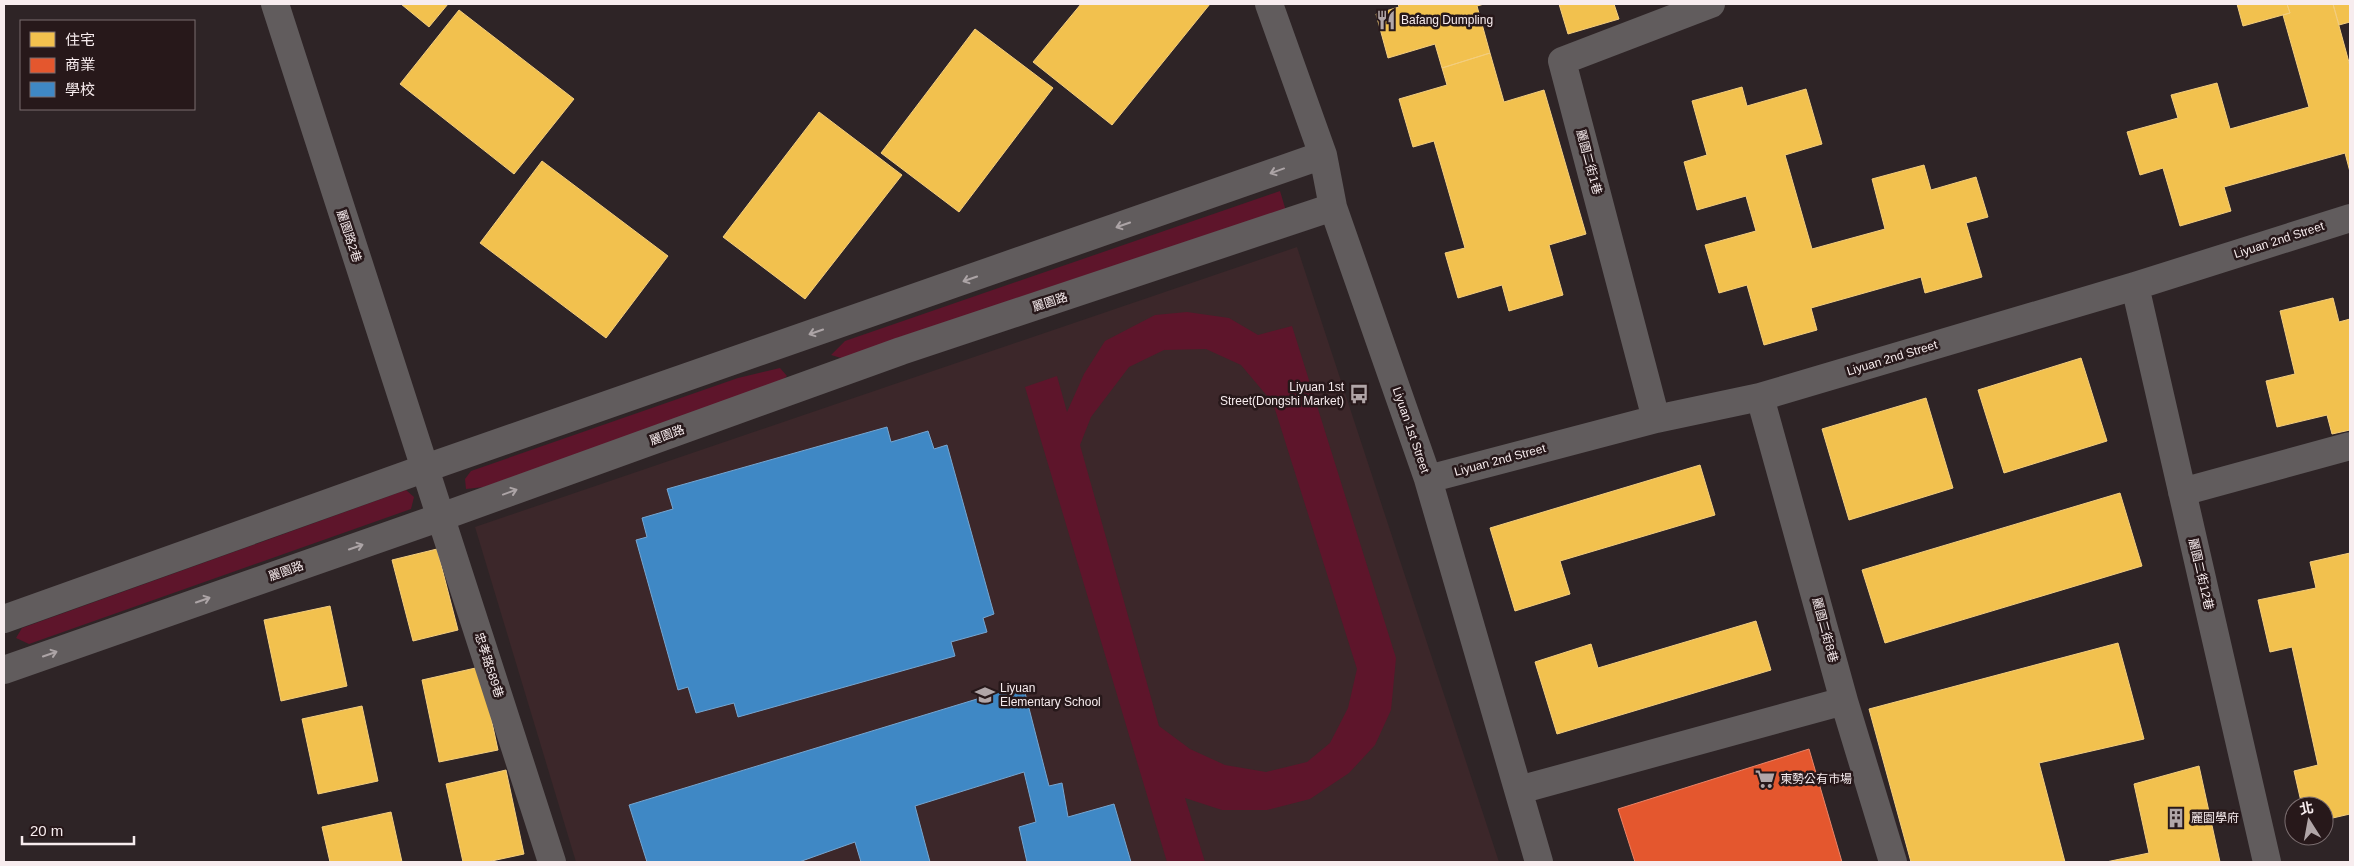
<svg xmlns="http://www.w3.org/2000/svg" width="2354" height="866" viewBox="0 0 2354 866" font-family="Helvetica,'Noto Sans TC',sans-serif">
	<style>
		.built { fill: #3c272a }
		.green { fill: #5e152b; fill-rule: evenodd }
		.homes { fill: #f2c14e; stroke: #f4ce7e }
		.shops { fill: #e4572e; stroke: #ea8468 }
		.schools { fill: #3f88c5; stroke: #76a6d1 }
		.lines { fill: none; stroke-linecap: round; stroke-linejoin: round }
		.minor { stroke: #615c5d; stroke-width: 28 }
		.oneway { stroke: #aca4a6 }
		.labels { text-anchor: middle; stroke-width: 5; stroke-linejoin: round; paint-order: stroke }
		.poi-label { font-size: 12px; fill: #f7ecee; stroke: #27181a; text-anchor: start }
		.street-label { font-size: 12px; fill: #f7ecee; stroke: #27181a }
	</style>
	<rect width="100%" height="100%" fill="#2e2426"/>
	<path class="built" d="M1297,247l202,615h-923l-101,-335z"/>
	<path class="green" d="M1280,191l6,20 -438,149 -17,-5 14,-14z
		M1187,312l42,6 29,17 34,-9 104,332 -5,52 -16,35 -26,28 -39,26 -43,11h-45l-37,-12 20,64h-38l-142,-475 32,-11 10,36 17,-38 21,-33 50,-26zM1206,349l35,16 32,38 84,266 -9,39 -18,35 -23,19 -41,10 -41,-7 -35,-16 -31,-23 -79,-281 11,-28 38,-50 35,-17z
		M780,368l7,8 -10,9 -293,102 -18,2 -1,-10 6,-8 267,-93z
		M406,490l8,7 -3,12 -382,135 -13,-6 6,-10z"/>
	<path class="homes" d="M401,4h47l-19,23z
		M1081,4h129l-98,121 -79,-63z
		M1398,4h86l-7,2 13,47 -48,15 -7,-24 -47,14 -12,-44 23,-7z
		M1559,4h55l5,15 -51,15z
		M2237,4h50l3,9 -47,13z
		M2287,4h46l17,62v106l-5,-19 -121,34 7,24 -51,15 -17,-58 -23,7 -13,-43 51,-14 -7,-23 46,-12 13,46 79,-22 -26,-92 7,-2z
		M2333,4h17v18l-11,3z
		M459,10l115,89 -60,75 -114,-90z
		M975,29l78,59 -94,124 -78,-59z
		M1490,53l14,49 40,-12 42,144 -37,11 14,50 -54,16 -7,-26 -44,13 -13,-45 20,-5 -31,-107 -21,6 -14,-48 48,-14 -5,-17z
		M1742,87l5,19 59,-17 16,55 -37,11 27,94 73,-20 -13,-50 52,-14 7,25 45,-13 12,40 -22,6 16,54 -57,16 -4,-16 -110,31 6,22 -53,15 -17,-60 -28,8 -14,-48 51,-14 -10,-35 -49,14 -13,-48 23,-7 -15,-54z
		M819,112l83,63 -97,124 -82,-62z
		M542,161l126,95 -62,82 -126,-95z
		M2333,298l6,24 11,-3v111l-18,4 -5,-19 -50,12 -11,-46 29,-7 -15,-63z
		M2081,358l26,83 -103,32 -26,-83z
		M1926,398l27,90 -104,32 -27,-91z
		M1700,465l15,50 -155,46 10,33 -55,17 -25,-83z
		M2120,493l22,73 -257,77 -23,-73z
		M437,549l21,81 -45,11 -21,-81z
		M2350,553v261l-26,6v-14h-22l-8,-35 24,-6 -26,-118 -22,5 -12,-52 58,-12 -6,-26z
		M330,606l17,80 -66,15 -17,-81z
		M1756,621l15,49 -214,64 -22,-72 56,-18 7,24z
		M2118,643l26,96 -105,24 26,99h-154l-42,-153z
		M480,667l18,83 -59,12 -17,-82z
		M362,706l16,75 -60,13 -16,-75z
		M2199,766l21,96h-114l43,-9 -15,-69z
		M506,770l18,84 -37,8h-24l-17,-78z
		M391,812l11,50h-72l-8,-35z"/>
	<path class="shops" d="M1809,749l33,113h-207l-17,-53z"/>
	<path class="schools" d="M887,427l4,15 37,-11 6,18 13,-4 47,169 -11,4 4,14 -36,10 4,14 -217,61 -4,-14 -38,10 -8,-26 -10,3 -42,-150 11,-3 -5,-19 31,-9 -6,-20z
		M1023,685l26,101 13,-3 6,34 46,-13 17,58h-104l-8,-35 17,-5 -12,-50 -109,34 15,56h-69l-6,-20 -56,20h-152l-18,-57z"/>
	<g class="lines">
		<path class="minor" d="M275,4l277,858
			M1269,4l54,151 10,52 95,272 111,383
			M2135,286l132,576
			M1760,397l84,304 49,161
			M1656,419l-94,-358 149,-57
			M1428,479l228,-60 104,-22 375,-111 215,-68
			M2182,492l168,-46
			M4,619l419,-150 900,-314
			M4,670l437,-153 460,-166 432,-144
			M1519,790l325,-89"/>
	</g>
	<defs><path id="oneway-shaft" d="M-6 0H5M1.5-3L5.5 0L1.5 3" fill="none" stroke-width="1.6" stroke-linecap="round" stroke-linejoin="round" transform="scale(1.25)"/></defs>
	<g class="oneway">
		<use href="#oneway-shaft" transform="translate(1277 171) rotate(160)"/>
		<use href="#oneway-shaft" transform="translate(1123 225) rotate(161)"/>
		<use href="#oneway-shaft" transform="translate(970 279) rotate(161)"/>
		<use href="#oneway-shaft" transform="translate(816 332) rotate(161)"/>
		<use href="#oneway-shaft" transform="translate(510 492) rotate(-20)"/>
		<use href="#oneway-shaft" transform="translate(356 547) rotate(-19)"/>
		<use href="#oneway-shaft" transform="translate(203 600) rotate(-19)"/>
		<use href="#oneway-shaft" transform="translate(50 654) rotate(-19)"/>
	</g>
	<defs>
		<symbol id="restaurant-bare" viewBox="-9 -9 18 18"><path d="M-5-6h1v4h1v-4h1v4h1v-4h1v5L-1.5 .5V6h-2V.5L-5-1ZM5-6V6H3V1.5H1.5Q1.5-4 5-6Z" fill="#b1a6a8" stroke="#27181a" stroke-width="2.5" paint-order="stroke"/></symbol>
		<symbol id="bus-bare" viewBox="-9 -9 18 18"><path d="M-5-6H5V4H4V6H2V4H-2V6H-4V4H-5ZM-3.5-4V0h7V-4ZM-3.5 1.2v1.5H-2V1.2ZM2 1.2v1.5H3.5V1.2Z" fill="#b1a6a8" stroke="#27181a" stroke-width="2.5" paint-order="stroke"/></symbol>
		<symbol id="school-bare" viewBox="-9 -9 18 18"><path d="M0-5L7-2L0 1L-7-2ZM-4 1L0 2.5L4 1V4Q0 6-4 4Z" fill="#b1a6a8" stroke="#27181a" stroke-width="2.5" paint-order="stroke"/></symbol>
		<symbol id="supermarket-bare" viewBox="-9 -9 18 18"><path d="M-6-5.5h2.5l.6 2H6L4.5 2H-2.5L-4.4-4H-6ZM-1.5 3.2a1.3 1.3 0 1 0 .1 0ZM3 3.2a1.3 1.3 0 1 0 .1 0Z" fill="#b1a6a8" stroke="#27181a" stroke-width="2.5" paint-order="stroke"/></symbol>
		<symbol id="building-bare" viewBox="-9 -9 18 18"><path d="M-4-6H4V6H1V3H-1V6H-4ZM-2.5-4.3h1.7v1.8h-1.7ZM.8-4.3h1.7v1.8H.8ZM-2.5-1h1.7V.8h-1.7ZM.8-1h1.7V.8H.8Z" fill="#b1a6a8" stroke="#27181a" stroke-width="2.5" paint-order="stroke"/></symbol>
	</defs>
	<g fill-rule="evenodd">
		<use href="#restaurant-bare" x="1372" y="6" width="28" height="28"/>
		<use href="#bus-bare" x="1345" y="380" width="28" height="28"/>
		<use href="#school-bare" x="971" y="681" width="28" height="28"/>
		<use href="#supermarket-bare" x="1751" y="765" width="28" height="28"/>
		<use href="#building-bare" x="2162" y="804" width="28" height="28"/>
	</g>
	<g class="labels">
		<g class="poi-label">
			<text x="1401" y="24">Bafang Dumpling</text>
			<text x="1344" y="391" text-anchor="end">Liyuan 1st<tspan x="1344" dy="14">Street(Dongshi Market)</tspan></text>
			<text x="1000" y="692">Liyuan<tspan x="1000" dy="14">Elementary School</tspan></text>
			<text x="1780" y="783">東勢公有市場</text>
			<text x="2191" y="822">麗園學府</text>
		</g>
		<g class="street-label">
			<text transform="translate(1589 162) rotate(75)" y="4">麗園二街1巷</text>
			<text transform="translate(349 236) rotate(72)" y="4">麗園路2巷</text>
			<text transform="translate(2279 240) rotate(-18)" y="4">Liyuan 2nd Street</text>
			<text transform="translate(1050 302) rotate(-18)" y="4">麗園路</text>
			<text transform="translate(1892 358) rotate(-17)" y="4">Liyuan 2nd Street</text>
			<text transform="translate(1411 430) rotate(71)" y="4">Liyuan 1st Street</text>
			<text transform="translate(667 435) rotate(-20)" y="4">麗園路</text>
			<text transform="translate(1500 460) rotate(-15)" y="4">Liyuan 2nd Street</text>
			<text transform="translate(286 571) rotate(-19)" y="4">麗園路</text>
			<text transform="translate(2201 574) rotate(77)" y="4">麗園二街12巷</text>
			<text transform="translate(1825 630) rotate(75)" y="4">麗園二街8巷</text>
			<text transform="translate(489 665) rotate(72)" y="4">忠孝路589巷</text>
		</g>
	</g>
	<rect width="2354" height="866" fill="none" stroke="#f7ecee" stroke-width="10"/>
	<rect x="20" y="20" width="175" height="90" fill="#27181a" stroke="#7a6d6f"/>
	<rect x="30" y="32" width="25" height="15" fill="#f2c14e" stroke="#7a6d6f"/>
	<text x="65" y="45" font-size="15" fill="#f7ecee">住宅</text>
	<rect x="30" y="58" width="25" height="15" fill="#e4572e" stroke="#7a6d6f"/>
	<text x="65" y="70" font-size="15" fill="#f7ecee">商業</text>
	<rect x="30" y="82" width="25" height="15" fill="#3f88c5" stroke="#7a6d6f"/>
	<text x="65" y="95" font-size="15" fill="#f7ecee">學校</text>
	<g transform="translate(2309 821) rotate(349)"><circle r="24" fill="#27181a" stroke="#7a6d6f"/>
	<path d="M0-4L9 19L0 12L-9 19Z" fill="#b1a6a8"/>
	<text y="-8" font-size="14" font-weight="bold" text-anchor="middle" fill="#f7ecee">北</text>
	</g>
	<path d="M22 836v8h112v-8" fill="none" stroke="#f7ecee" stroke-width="2.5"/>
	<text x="30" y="836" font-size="15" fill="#f7ecee" stroke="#27181a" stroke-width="4" paint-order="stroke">20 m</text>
</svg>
